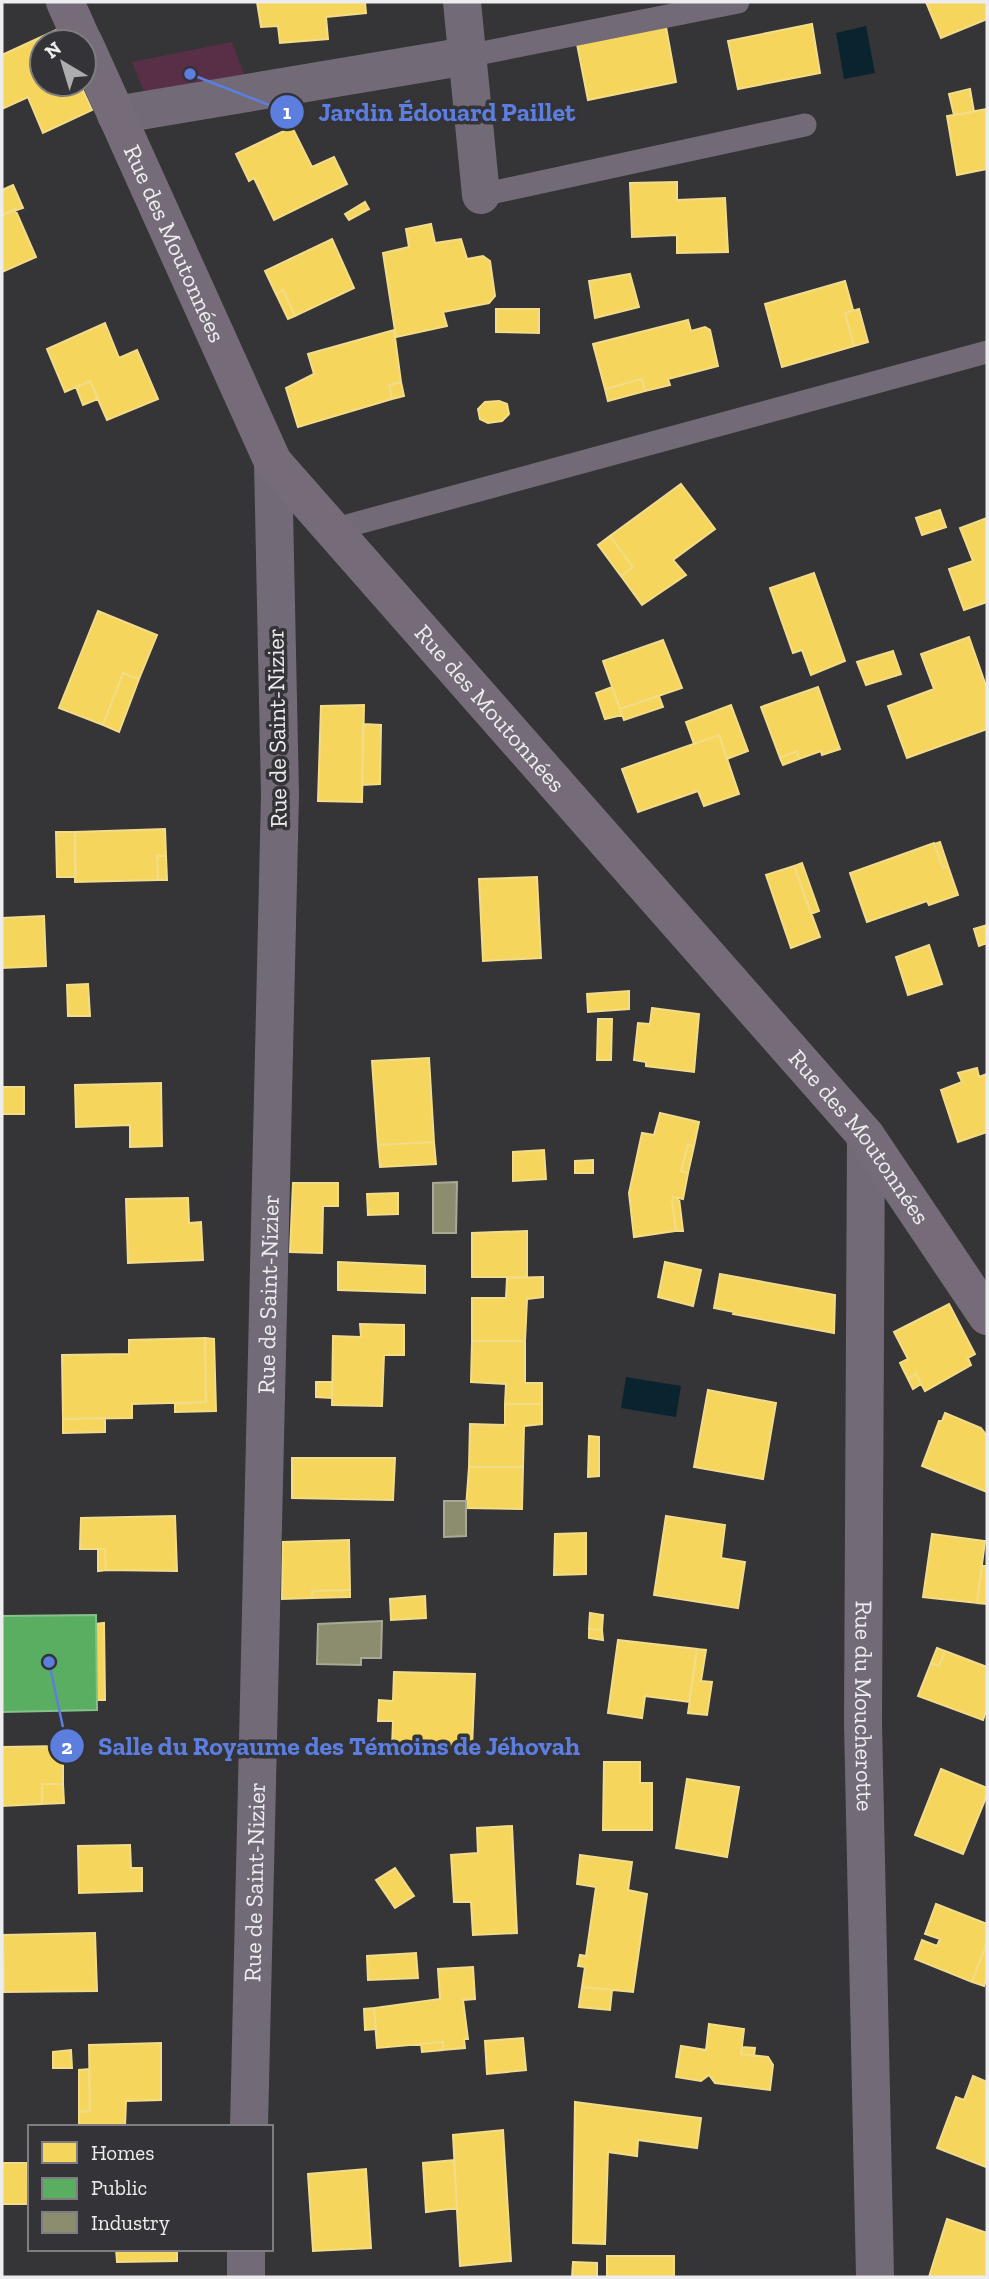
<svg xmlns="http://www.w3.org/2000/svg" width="989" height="2279" viewBox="0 0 989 2279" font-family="'Zilla Slab',serif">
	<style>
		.green { fill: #582f46 }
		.water { fill: #0a242f }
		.homes { fill: #f6d55c; stroke: #f3dc88; stroke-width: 2 }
		.public { fill: #5aae61; stroke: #86c18c; stroke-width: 2 }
		.industry { fill: #8c8c6e; stroke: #a9a995; stroke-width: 2 }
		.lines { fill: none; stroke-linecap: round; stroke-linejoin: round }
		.lane { stroke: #736a77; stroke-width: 23 }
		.street { stroke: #736a77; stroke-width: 38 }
		.secondary { stroke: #766c79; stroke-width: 38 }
		.labels { text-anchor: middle; stroke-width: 7; stroke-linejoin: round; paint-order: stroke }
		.street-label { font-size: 24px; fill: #ededef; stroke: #343337 }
		.leader { fill: none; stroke: #5b7edf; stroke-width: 2.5 }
		.callout-dot { fill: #5b7edf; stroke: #343337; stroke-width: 2.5 }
		.mark-label { font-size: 21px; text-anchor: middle; font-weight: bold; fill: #fff }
		.callout-label { font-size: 26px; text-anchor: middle; font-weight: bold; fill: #5b7edf; stroke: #343337; stroke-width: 7; stroke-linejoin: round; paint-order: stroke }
	</style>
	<rect width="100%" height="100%" fill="#353436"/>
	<path class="green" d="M232,42l17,45 -102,13 -15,-38z"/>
	<path class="water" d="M866,26l9,47 -31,6 -8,-46z
		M626,1377l55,9 -5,31 -55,-9z"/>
	<path class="homes" d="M257,2h108l1,11 -40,4 2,22 -48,4 -2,-17 -17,1z
		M926,2h61v17l-46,19z
		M812,24l8,49 -82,16 -10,-48z
		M666,27l10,55 -88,18 -11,-56z
		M56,30l5,12h-19v42h38l12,26 -49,23 -15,-36 -26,12v-54z
		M970,89l4,23 -20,3 -5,-21z
		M987,109v60l-30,6 -10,-59z
		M292,127l20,40 22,-10 13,27 -73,36 -20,-42 -5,3 -13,-27z
		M677,182v18l48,-2 3,54 -51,1v-18l-45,2 -2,-54z
		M13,185l10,23 -21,7v-25z
		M365,202l4,7 -20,11 -4,-6z
		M15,209l21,48 -34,15v-57z
		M431,224l4,19 26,-4 6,20 16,-3 7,5 5,35 -6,7 -46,9 4,14 -51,11 -13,-84 26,-6 -3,-18z
		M332,239l22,49 -59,28 -12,-26 -7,4 -11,-23z
		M630,274l9,33 -44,11 -6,-37z
		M845,281l8,29 -8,3 9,33 -72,21 -17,-63z
		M283,290l12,26 -7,3 -12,-25z
		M496,309h43v24l-43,-1z
		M859,309l9,33 -14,4 -9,-33z
		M688,320l3,11 14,-4 5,3 8,36 -50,13 2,6 -25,6 -3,-12 -37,10 -12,-45z
		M105,323l14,35 18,-8 21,49 -51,21 -17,-39 -25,11 -18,-43z
		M394,330l7,52 -12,3 3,14 -94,28 -12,-39 28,-14 -6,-20z
		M642,379l3,12 -37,10 -3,-12z
		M90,381l8,18 -15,6 -7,-18z
		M401,382l3,14 -12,3 -3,-14z
		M499,401l8,3 2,10 -7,7 -14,2 -8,-4 -2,-10 7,-7z
		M681,484l34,45 -42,31 13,15 -44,30 -21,-29 12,-9 -23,-31z
		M940,510l6,17 -24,8 -6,-17z
		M987,518v84l-23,8 -15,-41 24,-8 -13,-33z
		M610,536l23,31 -12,9 -23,-31z
		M814,573l31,88 -34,14 -9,-25 -9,3 -23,-65z
		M98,611l59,24 -18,44 -16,-6 -20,52 -44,-17z
		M969,637l18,52v40l-80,29 -19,-52 46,-17 -13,-35z
		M663,640l19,48 -62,21 -17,-48z
		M893,651l8,23 -35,11 -9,-23z
		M123,673l16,6 -20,53 -16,-7z
		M612,687l10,28 -17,4 -9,-26z
		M818,687l22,62 -18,6 -1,-4 -22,8 -2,-8 -17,7 -19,-51z
		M659,696l4,11 -39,13 -4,-11z
		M364,705l-2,97 -44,-1 3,-95z
		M731,705l17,46 -21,8 -8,-24 -25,9 -8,-22z
		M363,724l18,1 -1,59 -18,1z
		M719,735l20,59 -35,12 -6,-15 -60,21 -16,-43z
		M797,751l2,8 -16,6 -3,-7z
		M165,829l1,27h-9l1,24 -83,2v-50z
		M56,832h19l1,45h-19z
		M940,842l8,24 -5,2 -9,-24z
		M934,843l9,25 5,-2 10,29 -29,10 -2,-4 -60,21 -17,-49z
		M157,856h9l1,24h-9z
		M802,863l17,48 -8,3 -17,-48z
		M794,866l26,71 -29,11 -25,-73z
		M537,877l4,81 -58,3 -4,-82z
		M44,916l2,50 -44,2v-50z
		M987,925v18l-8,3 -5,-17z
		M929,945l13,39 -34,11 -12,-38z
		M88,984l2,32h-22l-1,-31z
		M629,991v18l-41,3 -1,-18z
		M652,1008l47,6 -5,58 -48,-6v-4l-12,-2 4,-37 12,1z
		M598,1019h14l-1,41h-14z
		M429,1058l5,84 -56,3 -6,-84z
		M977,1068l2,9 8,-3v58l-29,10 -17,-52 21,-8 -4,-9z
		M161,1083l1,63 -32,1v-22l-54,2 -1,-42z
		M2,1087h22v27h-22z
		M660,1113l39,9 -5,24 -6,-1 -7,26 7,2 -5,26 -10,-2 -1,4 4,30 -42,6 -5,-44 13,-60 12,2z
		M434,1142l2,22 -56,3 -2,-22z
		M688,1145l6,1 -6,27 -7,-2z
		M544,1150l2,29 -33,2v-29z
		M593,1160v13h-18v-12z
		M293,1183h45v23h-15l-1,47 -32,-1z
		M398,1193v21l-30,1 -1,-21z
		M673,1197l6,1 4,33h-7l-4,-30z
		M188,1198l1,25 12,-1 2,38 -75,3 -2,-64z
		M527,1231v46h-55v-44z
		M338,1262l87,4v27l-87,-3z
		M665,1262l36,8 -8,36 -35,-9z
		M720,1274l115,21 -1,38 -101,-19 1,-2 -20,-4z
		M543,1277v20l-16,2 -2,42h-53v-43h34l1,-20z
		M949,1304l26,50 -7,4 3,7 -46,26 -9,-17 -8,5 -8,-16 8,-4 -14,-27z
		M360,1324l44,1v30h-20l-2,51 -50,-1 1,-69 28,1z
		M205,1338l1,64 -74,2v14l-69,1 -1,-64 67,-1v-14z
		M205,1338l9,1 2,72 -41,1v-8l31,-2z
		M472,1341h53v42h17v21h-37l1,-20 -35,-2z
		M916,1374l5,10 -8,5 -5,-10z
		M316,1382h16v16l-16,-1z
		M708,1390l68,13 -13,76 -69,-12z
		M505,1404h37v20l-18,2 -1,41h-54l1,-43 35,1z
		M945,1413l36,15 6,8v56l-65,-26 17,-45h3z
		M105,1418v14l-42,1v-14z
		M589,1436l10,1v39l-11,1z
		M292,1458h103l-2,42 -101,-2z
		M469,1467h54l-1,42 -56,-1z
		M175,1516l2,55 -71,-1 -1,-21h-25l1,-31z
		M666,1516l59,9 -4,33 24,4 -7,46 -84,-13z
		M586,1533v41l-32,1 1,-41z
		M932,1534l53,7 -8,62 -54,-6z
		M349,1540l1,50 -38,1v7l-30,1 1,-57z
		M98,1549h7l1,21 -8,1z
		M982,1566h5v38l-10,-1z
		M350,1590v7l-38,1v-7z
		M425,1596l1,22 -35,2 -1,-21z
		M590,1613l13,2 -1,15 -13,-1z
		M104,1623l1,77h-9v-76z
		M589,1629l13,1 1,10 -14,-2z
		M618,1640l79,9 -8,53 -44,-6 -3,22 -34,-5z
		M937,1648l8,3 -6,15 -8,-3z
		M697,1649l9,1 -5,31 11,1 -5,33 -19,-2z
		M945,1651l42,16v41l-4,12 -65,-24 13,-33 8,3z
		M394,1672l81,2 -3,75 -80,-2 1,-26h-15l1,-21 14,1z
		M63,1746v38h-21v20l-40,2v-59z
		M604,1762h36v21h12v47h-49z
		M941,1769l46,19v7l-24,59 -48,-19z
		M687,1779l52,8 -12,70 -51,-9z
		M42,1784h21l1,19 -22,1z
		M512,1826l5,107 -44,2 -2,-33h-17l-3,-47 27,-2 -1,-25z
		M130,1845l1,23h11v23l-63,2 -1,-47z
		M580,1855l52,7 -4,28 19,4 -14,98 -51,-5 3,-20 -7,-1 2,-11 6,1 10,-69 -19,-3z
		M395,1868l19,28 -19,12 -19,-28z
		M936,1904l51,20v18l-15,40 -57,-23 7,-19 15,6 3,-7 -15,-5z
		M95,1933l2,58 -93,1 -1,-57z
		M987,1942v35l-3,9 -12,-4z
		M416,1953l2,25 -50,2 -1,-24z
		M473,1967l2,32 -12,1 5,39h-4l1,9 -22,2v-8l-66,6 -3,-40 66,-9 -2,-30z
		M582,1987l30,3 -2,20 -31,-3z
		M374,2008l2,21 -11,1 -1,-21z
		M709,2024l35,5 -3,25 27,3 5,8 -3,25 -55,-7 -6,-8 -8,6 -25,-4 5,-31 25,4z
		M523,2038l3,32 -39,4 -2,-33z
		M443,2042v8l-21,2 -1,-8z
		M161,2043v57l-35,1 -1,26h-46v-15l11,-1 -1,-66z
		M742,2047l13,1 -1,8 -13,-2z
		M71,2050l1,18h-19v-16z
		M89,2069l1,42 -11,1v-42z
		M973,2076l14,6 -1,85 -49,-19 19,-51 8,3z
		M575,2102l126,16 -4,30 -59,-8 -1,16 -29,-4 -3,92 -32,-1z
		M503,2130l8,131 -51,5 -7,-131z
		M454,2160l3,48 -31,4 -3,-49z
		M2,2163h25l1,41h-26z
		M366,2169l5,79 -58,3 -5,-77z
		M947,2219l40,14v44h-58z
		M116,2249h61v12l-60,1z
		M607,2256h67v21h-67z
		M573,2262l24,1v14h-25z"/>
	<path class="public" d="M96,1615l1,95 -95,2v-96z"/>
	<path class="industry" d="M457,1182l-1,51h-23v-50z
		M444,1501h22v35l-22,1z
		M382,1621l-1,37h-20v7l-44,-1 1,-40z"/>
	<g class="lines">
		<path class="lane" d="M467,56l271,-54
			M481,195l324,-70
			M332,530l655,-178"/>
		<g class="street">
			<path d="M462,2l19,193"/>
			<path d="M116,115l351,-59"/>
			<path id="s1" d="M866,1136l-3,587 12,554"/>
			<path id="s2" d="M249,2127l31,-1332 -7,-333"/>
			<path d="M246,2277v-28"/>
		</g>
		<g class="secondary">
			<path d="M65,2l18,40"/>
			<path id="s3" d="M84,43l189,419 593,674 121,180"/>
		</g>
	</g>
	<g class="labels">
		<g class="street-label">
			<text dy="8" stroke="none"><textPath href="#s3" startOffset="220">Rue des Moutonnées</textPath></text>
			<text dy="8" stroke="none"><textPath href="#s3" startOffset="788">Rue des Moutonnées</textPath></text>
			<text transform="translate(277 728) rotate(-91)" y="8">Rue de Saint-Nizier</text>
			<text dy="8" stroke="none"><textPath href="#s3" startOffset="1354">Rue des Moutonnées</textPath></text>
			<text dy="8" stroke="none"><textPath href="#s2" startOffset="833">Rue de Saint-Nizier</textPath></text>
			<text dy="8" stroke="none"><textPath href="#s1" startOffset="570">Rue du Moucherotte</textPath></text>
			<text dy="8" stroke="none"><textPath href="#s2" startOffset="245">Rue de Saint-Nizier</textPath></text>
		</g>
	</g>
	<path class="leader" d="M190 74L287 112M49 1662L67 1746"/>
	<g class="callout-dot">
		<circle cx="190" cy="74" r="7"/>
		<circle cx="49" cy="1662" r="7"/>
		<circle cx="287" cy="112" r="18"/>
		<circle cx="67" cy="1746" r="18"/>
	</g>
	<g class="mark-label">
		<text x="287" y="119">1</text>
		<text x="67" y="1754">2</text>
	</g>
	<g class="callout-label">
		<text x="447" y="121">Jardin Édouard Paillet</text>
		<text x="339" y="1755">Salle du Royaume des Témoins de Jéhovah</text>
	</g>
	<rect width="989" height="2279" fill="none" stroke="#ededef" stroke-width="7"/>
	<rect x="28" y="2125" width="245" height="126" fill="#343337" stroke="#7e7d81" stroke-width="2"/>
	<rect x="42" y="2142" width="35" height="21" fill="#f6d55c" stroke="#7e7d81" stroke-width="2"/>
	<text x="91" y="2160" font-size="21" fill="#ededef">Homes</text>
	<rect x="42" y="2178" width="35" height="21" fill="#5aae61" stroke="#7e7d81" stroke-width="2"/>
	<text x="91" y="2195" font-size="21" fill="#ededef">Public</text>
	<rect x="42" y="2212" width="35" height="21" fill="#8c8c6e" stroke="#7e7d81" stroke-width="2"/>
	<text x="91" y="2230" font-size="21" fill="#ededef">Industry</text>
	<g transform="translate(63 63) rotate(322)"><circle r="33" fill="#343337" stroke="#7e7d81" stroke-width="2"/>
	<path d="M0-5L12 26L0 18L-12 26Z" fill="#adacae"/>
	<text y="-10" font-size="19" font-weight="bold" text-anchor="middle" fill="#ededef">N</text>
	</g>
</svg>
